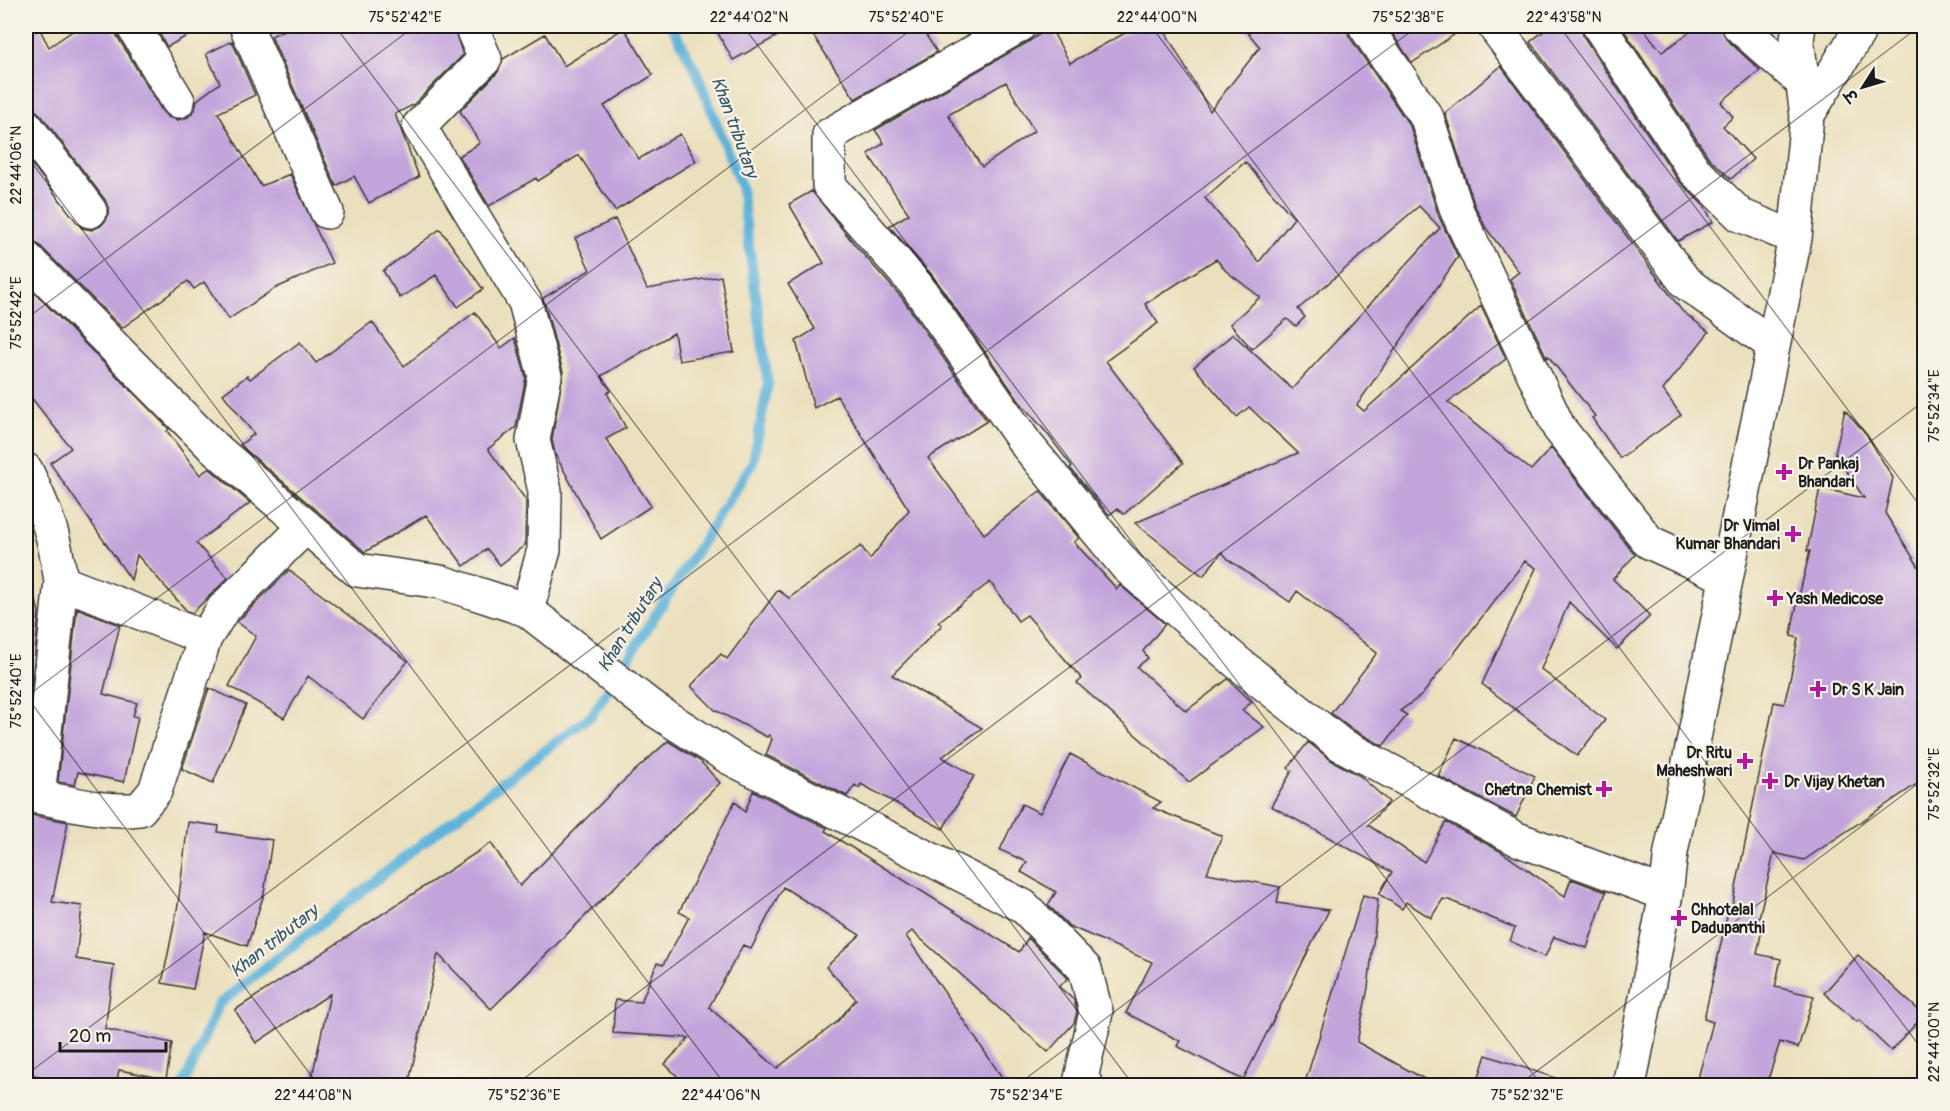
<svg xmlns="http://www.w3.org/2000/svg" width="1950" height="1111" viewBox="0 0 1950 1111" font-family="Pangolin,'Playpen Sans Deva',sans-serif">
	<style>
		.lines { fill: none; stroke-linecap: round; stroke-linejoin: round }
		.stream { stroke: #5eb3da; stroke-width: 10 }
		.building { fill: #c3a5dc; fill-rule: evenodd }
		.minor-casing { stroke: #3b3934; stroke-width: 36 }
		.minor { stroke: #fff; stroke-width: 33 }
		.ticks { fill: none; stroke: #1c1c1c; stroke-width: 1.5; stroke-opacity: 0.45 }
		.poi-dot { fill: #b5179e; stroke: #f7f3e8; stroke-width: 2 }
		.labels { text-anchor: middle; stroke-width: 4.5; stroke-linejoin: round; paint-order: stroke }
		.poi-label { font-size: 16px; font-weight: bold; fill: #1c1c1c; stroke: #f7f3e8; text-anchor: start }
		.water-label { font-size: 18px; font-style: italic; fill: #365868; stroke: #f7f3e8 }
		.neatline { fill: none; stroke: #1c1c1c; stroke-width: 2 }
		.ticks-label { font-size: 15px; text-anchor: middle; fill: #1c1c1c }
	</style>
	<rect width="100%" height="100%" fill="#f7f3e8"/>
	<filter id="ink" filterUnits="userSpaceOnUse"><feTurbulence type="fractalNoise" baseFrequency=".0167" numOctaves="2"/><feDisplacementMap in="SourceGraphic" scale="12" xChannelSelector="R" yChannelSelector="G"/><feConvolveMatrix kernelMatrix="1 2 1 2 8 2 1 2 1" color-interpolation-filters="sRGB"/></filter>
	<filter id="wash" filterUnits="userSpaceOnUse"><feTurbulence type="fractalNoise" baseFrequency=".008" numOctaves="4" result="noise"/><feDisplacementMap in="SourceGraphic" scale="24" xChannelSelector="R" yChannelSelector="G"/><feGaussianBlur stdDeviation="1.35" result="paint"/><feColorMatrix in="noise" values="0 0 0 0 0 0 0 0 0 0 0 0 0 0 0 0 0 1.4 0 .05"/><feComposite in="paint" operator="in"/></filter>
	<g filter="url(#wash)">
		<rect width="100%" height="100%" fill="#ebe0bd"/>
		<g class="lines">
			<path class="stream" d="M183,1086l35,-81 211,-167 163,-123 161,-253 15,-78 -27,-197 -44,-114 -25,-47"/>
		</g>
		<g id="blocks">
			<path class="building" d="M26,26h12l11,21 31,-21h34l3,10 45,75 6,6 10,3 10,-3 7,-7 2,-10 23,-17 -14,-29 26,-13 23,54 -37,18 43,73 29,-12 42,89 -58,26 -45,30 -25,-37 -10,7 -6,-8 -66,47 -83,-83 -13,-5v-83l56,71 10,2 9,-4 6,-7 2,-10 -4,-9 -64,-85 -7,-6 -8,-1z
				M155,26h50l-38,21z
				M292,26h161l10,29 -50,50 -18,9 24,63 -50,26 -15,-27 -18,10 -65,-150z
				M714,26h82l-63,34z
				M807,26h113l17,26 -82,47z
				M1138,26h24l48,85 50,-64 -18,-21h105l2,10 61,90 29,91 19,40 -101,148 7,6 117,-105 25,53 -58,43 83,68 20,-22 84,107 -22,24 37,37 -33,33 -48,-47 -28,67 64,51 -28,36 -95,-72 54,-116 -11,-7 -103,134 -22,16 7,4 -24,31 -33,-18 -19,-15 46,-60 -80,-62 -7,11 -61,-42 -7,-8 -19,24 -68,-53 163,-70 -49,-46 -12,10 -43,-50 39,-33 59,55 148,-161 -21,-22 -121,103 7,8 -9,9 -9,-7 -35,30 -22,-25 30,-27 -34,-26 -10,-12 -71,45 13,19 -52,38 77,102 -59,51 -7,-5 -8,6 -39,-47 2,-2 -26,-34 -27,-31 -87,-126 -43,-49 20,-12 -41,-60 16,-11 -9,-13 153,-88 22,-15 20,36zM1006,82l28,49 -52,36 -34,-52zM1245,162l49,56 -35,44 -54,-64z
				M1387,26h80l-55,37z
				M1550,26h31l2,10 95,144 26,26 9,16 -35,19 -148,-199z
				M1621,26h20l21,26 36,-26h23l6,14 33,30 -39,32 12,15 -10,9 30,33 -22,20 -22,-21z
				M624,28l29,47 -49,31 35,53 41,-25 16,27 -81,50 -36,-56 -41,26 -2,-3 -47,28 -30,-50 21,-13 -20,-32 38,-39 5,-13 42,-25 19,32z
				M1501,66l181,245 27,21 -46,58 18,25 -61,43 -28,-40 3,-2 -47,-60 -1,2 -37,-79 9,-7 -33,-44 -12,-24 -29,-91z
				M812,191l43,54 47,53 85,123 -59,37 56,76 56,-43 39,47 -5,4 43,47 3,-4 45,39 -22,27 5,7 -11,9 49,44 42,-32 24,23 -10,8 22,17 -75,55 -112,-99 5,-4 -55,-64 -9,6 -28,-39 -52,40 4,3 -50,50 90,53 -40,29 32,19 -31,53 -82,-45 -2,4 -4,-3 -8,11 -81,-41 6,-16 -3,-4 -2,2 -52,-27 -24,-24 30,-32 6,5 51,-69 11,8 72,-52 9,13 39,-49 -72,-114 -23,12 -18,-67 19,-12 -27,-45 36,-21 -35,-59z
				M615,219l32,70 74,-13 13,76 -55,9 -5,-28 -73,43 10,15 -4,2 19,35 -20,11 45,67 -50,33 -46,-85 -3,-14 11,-68 -20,-74 47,-28 -15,-32z
				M440,229l43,60 -25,18 -22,-32 -36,23 -17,-27z
				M26,284l143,145 -2,2 33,44 9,-7 41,35 -54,40 32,35 -36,35 -5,-2 -50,-56 -6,25 -81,-117 21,-15 -45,-57z
				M475,312l26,36 14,-10 11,39 -10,50 -28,22 38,51 -1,45 -25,20 -13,-16 -23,17 -38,-51 -61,37 -125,-107 14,-11 -31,-40 24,-18 3,3 50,-37 16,21 56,-41 32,44z
				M1845,410l22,25 26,43 -8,35 39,62v204l-120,81 -30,-7 -15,65 5,1 -7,35 24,5 -6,28 39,9 -16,52 -18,-6 -14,44h-70l17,-64 -9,-3 24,-107h3l43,-210 10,2 7,-29 7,-37 -7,-2 3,-19 16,-66h-3l13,-63 44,10 -29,-45z
				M289,570l119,91 -45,58 -55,-43 -24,42 -55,-32 27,-50 -19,-14z
				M35,597l4,15 -13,126v-140z
				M77,608l43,17 -17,69 34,9 -4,13 5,1 -14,65 -46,-10 -3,13 -17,-3z
				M209,688l37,17 -33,78 -31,-14z
				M1456,738l79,38 -19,41 -78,-41z
				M668,741l32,20 20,22 -229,226 -53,-55 -30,132h-98l20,-92 -74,49 -21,-33 256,-167 29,43 98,-100z
				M1308,742l23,18 29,16 29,26 -21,23 56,37 22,-40 54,29 65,45 6,-17 35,13 -19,56 -33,-11 -9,20 -35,-16 5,-13 -66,-28 -6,-1 -12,19 -25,-16 -4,7 -23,-15 13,-22 -121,-66 21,-35 -4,-3z
				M1070,754l91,48 -8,6 69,28 -15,37 73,14 -3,16 52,7 -86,170 -66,-34 3,-5 -54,-28 26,-51 -83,-36 -21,-21 8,-13 -35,-20 6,-10 -27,-12 22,-46 18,9z
				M753,791l74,37 -2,3 194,121 9,-14 40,40 -9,9 15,13 3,12 -3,11 -26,29 -136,-121 -6,5 102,150h-321l-22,-22 24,-26 -76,-5 2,-33 26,2 16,-39 6,2 26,-48 -10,-5 56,-111 10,11zM783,887l77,48 -34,32 30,32 -19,23 -60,46 -68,-61 34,-62 8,4z
				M26,814l42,8 -16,80 30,4 -6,53 38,6 -9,64 67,14 -6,36 -47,-9 -3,16h-36l-54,-13z
				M188,822l31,4 -1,6 54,8 -8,54 -17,52 -42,-14 -12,57 -31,-6 16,-78z
				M1363,895l15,4 -10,89 -11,54 80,44h-133z
				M1858,955l66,60 -33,36 -32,-31 -2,2 -33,-29z
				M1486,1055l75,25 -1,6h-84z"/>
		</g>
	</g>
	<g filter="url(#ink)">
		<use href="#blocks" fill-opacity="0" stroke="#3b3934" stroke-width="1.5"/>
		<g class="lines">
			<defs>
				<path id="minor" d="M133,26l45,75
					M246,26l81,186
					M471,26l14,33 -66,67 106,176 20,74 -12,64 12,51 -1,59 -17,60
					M1019,26l-190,109v50l88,101 109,158 101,123 111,96 102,81 177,95 149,55
					M1365,26l62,92 30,93 102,217 90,114 77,35
					M1494,26l192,257 87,62
					M1599,26l95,144 46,45 55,23
					M1739,26l63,56
					M1807,116l51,-83 1,-7
					M26,126l64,85
					M26,258l184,186 147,126 84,12 86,28 128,100 75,48 293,148 62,63 11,43 -16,71 7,3
					M26,470c20,42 29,65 35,112l-23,215
					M61,582l144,56
					M26,795c36,5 78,19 114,14l15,-18 50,-153 18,-29 83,-83
					M1629,1086l37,-192 5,-42 124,-614 12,-122 -10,-77 2,-13"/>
			</defs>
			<use href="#minor" class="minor-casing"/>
			<use href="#minor" class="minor"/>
		</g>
	</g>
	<path class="ticks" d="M335,26l799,1060M743,26l799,1060M1151,26l773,1026M1559,26l365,485M26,155l700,931M26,319l389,-293M26,696l293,390M26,697l890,-671M26,1075l1392,-1049M514,1086l1406,-1060M1016,1086l908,-685M1517,1086l407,-307"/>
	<g class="poi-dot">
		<path d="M1781 463h6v6h6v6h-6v6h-6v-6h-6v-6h6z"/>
		<path d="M1790 525h6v6h6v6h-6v6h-6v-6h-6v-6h6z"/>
		<path d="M1772 589h6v6h6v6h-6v6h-6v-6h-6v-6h6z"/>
		<path d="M1815 680h6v6h6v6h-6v6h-6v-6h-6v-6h6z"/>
		<path d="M1742 752h6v6h6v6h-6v6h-6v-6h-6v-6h6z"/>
		<path d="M1767 772h6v6h6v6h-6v6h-6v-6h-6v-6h6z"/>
		<path d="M1601 780h6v6h6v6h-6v6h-6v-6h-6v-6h6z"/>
		<path d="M1676 909h6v6h6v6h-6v6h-6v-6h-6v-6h6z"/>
	</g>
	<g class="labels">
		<g class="poi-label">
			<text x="1798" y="469">Dr Pankaj<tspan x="1798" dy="18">Bhandari</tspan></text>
			<text x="1780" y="531" text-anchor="end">Dr Vimal<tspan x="1780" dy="18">Kumar Bhandari</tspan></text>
			<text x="1787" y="604">Yash Medicose</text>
			<text x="1832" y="695">Dr S K Jain</text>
			<text x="1732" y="758" text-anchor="end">Dr Ritu<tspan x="1732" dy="18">Maheshwari</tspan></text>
			<text x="1784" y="787">Dr Vijay Khetan</text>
			<text x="1592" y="795" text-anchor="end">Chetna Chemist</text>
			<text x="1691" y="915">Chhotelal<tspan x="1691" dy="18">Dadupanthi</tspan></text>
		</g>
		<g class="water-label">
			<text transform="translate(735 127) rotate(70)" y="6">Khan tributary</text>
			<text transform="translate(630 625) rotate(-58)" y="6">Khan tributary</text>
			<text transform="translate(274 941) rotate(-38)" y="6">Khan tributary</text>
		</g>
	</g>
	<rect width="1950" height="1111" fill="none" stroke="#f7f3e8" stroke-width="66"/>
	<g transform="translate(1863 87) rotate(233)" stroke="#f7f3e8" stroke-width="4.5" paint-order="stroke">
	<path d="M0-4.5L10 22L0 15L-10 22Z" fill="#1c1c1c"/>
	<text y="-9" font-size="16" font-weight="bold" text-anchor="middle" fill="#1c1c1c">उ</text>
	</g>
	<path d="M60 1042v9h106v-9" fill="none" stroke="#1c1c1c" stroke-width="3"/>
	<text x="69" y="1042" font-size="18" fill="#1c1c1c" stroke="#f7f3e8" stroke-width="4.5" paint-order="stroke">20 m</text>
	<rect x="33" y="33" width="1884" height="1045" class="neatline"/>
	<g class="ticks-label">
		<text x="405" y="22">75°52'42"E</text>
		<text x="749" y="22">22°44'02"N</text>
		<text x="906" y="22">75°52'40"E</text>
		<text x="1157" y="22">22°44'00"N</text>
		<text x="1408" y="22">75°52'38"E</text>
		<text x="1564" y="22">22°43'58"N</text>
		<text transform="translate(16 165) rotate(-90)" y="5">22°44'06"N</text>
		<text transform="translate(16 313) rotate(-90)" y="5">75°52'42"E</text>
		<text transform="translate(1934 406) rotate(-90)" y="5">75°52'34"E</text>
		<text transform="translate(16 691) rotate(-90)" y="5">75°52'40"E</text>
		<text transform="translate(1934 784) rotate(-90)" y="5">75°52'32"E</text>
		<text transform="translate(1934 1042) rotate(-90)" y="5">22°44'00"N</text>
		<text x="313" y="1100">22°44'08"N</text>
		<text x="524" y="1100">75°52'36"E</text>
		<text x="721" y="1100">22°44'06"N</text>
		<text x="1026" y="1100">75°52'34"E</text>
		<text x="1527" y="1100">75°52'32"E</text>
	</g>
</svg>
